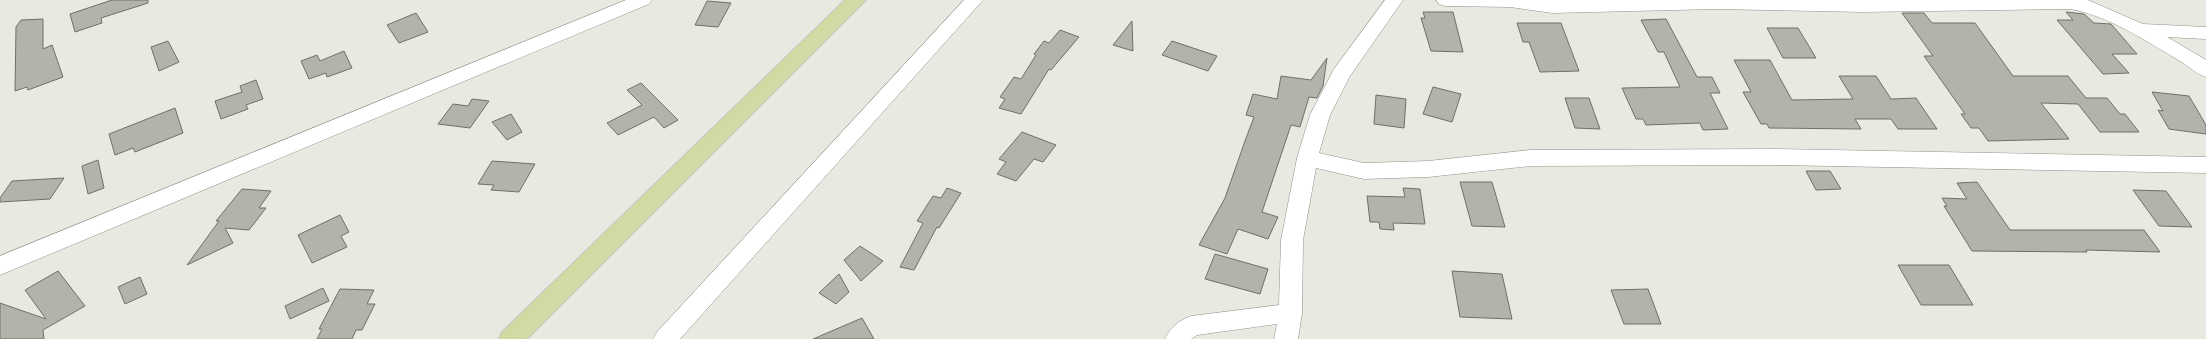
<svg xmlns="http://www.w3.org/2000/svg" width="2206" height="339" viewBox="0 0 2206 339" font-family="Rubik,sans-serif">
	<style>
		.building { fill: #b2b4ab; stroke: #6f7169 }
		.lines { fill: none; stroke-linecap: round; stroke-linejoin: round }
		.minor-casing { stroke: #8e9188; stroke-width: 1 }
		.major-casing { stroke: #c7c7c6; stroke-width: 2 }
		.minor { fill: #fff; fill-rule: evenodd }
		.major { fill: #d0daa3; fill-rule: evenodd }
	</style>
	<rect width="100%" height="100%" fill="#e8eae1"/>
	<path class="building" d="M112,0h36v3l-47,15 1,5 -27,9 -5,-18z
		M707,1l24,2 -13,24 -23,-2z
		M1423,12h30l10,40 -32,-1 -10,-33h4z
		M2066,12l18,2 10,9 17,1 26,30h-25l17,19 -26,1 -46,-54h16z
		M416,13l12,19 -29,11 -12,-18z
		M1902,13h22l8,10h43l38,53h55l18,22h21l13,16h5l14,18h-39l-22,-28 -37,-1 28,36 -81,2 -9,-13h-8l-10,-14h4l-41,-58h9z
		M43,19v30l9,-4 11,32 -35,13 -1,-3 -12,4 1,-64 5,-7z
		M1666,19l31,58h15l8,16h-10l18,36 -25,1 -3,-7 -54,2 -3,-6h-7l-14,-31 58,-1 -16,-35h-6l-17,-32z
		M1132,21l1,30 -20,-6z
		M1517,23h44l18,48 -39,1 -11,-30h-6z
		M1767,28h31l18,30h-33z
		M1060,30l19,7 -28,33 -2,-1 -28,45 -22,-6 6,-9 -5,-2 14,-20 7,2 15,-24 -2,-1 10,-13 5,2z
		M168,41l11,21 -20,9 -8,-24z
		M1172,41l45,15 -9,15 -46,-16z
		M344,51l8,17 -25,9 -1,-4 -17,6 -8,-18 16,-6 3,6z
		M1327,58l-4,28 -6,12 -8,-1 -9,30 -9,-2 -29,87 16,5 -10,22 -30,-10 -11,25 -28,-9 26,-47 20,-57 9,-24 -8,-2 7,-21 24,5 4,-23 30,4z
		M1734,60h36l22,40 61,-1 -14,-23h37l15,23 25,-1 21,31h-39l-7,-10h-36l6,10 -92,-1 -2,-4h-6l-18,-32h8z
		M256,80l7,19 -17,6 2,4 -27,10 -6,-18 27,-9 -2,-6z
		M641,83l37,37 -14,8 -10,-11 -36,18 -11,-12 35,-18 -15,-15z
		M1433,87l28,7 -9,28 -29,-8z
		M2152,92l37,4 17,29v9l-37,-5 -11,-19 5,1z
		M1376,95l30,4 -2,29 -30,-4z
		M1565,98h24l11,31 -25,-1z
		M472,99l17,2 -19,27 -32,-4 15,-20 15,2z
		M175,108l8,25 -48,19 -2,-4 -18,7 -6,-21z
		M511,114l11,18 -15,8 -15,-18z
		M1022,132l34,13 -13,17 -9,-3 -18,22 -19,-7 9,-12 -7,-3z
		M98,160l6,28 -16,6 -6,-28z
		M492,161l43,3 -16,28 -28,-2 3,-5 -16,-1z
		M1806,171h24l11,18 -25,1z
		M64,178l-14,21 -50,3v-4l12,-17z
		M1460,182h32l13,45 -33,-1z
		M1977,182l33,48h134l16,22 -74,-2 1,2 -115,-1 -28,-45h3l-5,-8 25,1 -10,-16z
		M947,188l14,5 -22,35 -2,-1 -23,43 -14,-3 23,-44 -6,-2 16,-25 8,2z
		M1403,188l17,1 5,35 -32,-1 1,7 -14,-1 -1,-7h-9l-3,-26 38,1z
		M242,189l29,2 -12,17h7l-17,22 -24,-2 8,15 -46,22 32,-44h-3z
		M2133,190l33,1 26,36 -33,-1z
		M340,215l9,17 -8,4 6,11 -35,16 -14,-28z
		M860,246l23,15 -22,20 -17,-21z
		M1215,254l53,15 -8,25 -55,-15z
		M1898,265h51l24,40h-52z
		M58,271l27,35 -42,24 1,9h-44v-36l46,16 -21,-29z
		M1452,271l50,3 10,45 -52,-2z
		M839,274l10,18 -13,12 -17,-11z
		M140,277l7,17 -22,10 -7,-17z
		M323,288l6,13 -39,18 -5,-13z
		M340,289l34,1 -7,14h8l-13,26h-6l-4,9h-35l5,-10h-3z
		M1648,289l13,35h-37l-13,-34z
		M862,318l12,21h-61z"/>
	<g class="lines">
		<defs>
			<path id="minor" d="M626,0h26l-3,4 -649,271v-19z
				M964,0h19l-303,339h-27l4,-7z
				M1385,0h18l-53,76 -20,39 -11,38 45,10 64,-2 102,-11 246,-1 430,8v16l-430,-8 -246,1 -102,11 -64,2 -48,-11 -13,72 -1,73 -4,26h-24l3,-15 -80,11 -6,4h-26c6,-12 13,-18 26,-23l88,-11 2,-65 16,-82 13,-43 24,-46z
				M1436,0h652l55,24 63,3v12l-39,-2 39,23v17c-10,-3 -17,-11 -26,-16 -32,-19 -73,-46 -110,-52l-207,3 -147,-3 -164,4 -42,-6 -65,-1 -6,-2z"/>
			<path id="major" d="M845,0h21l-339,339h-28l3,-7z"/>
		</defs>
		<use href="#minor" class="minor-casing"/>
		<use href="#major" class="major-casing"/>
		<use href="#minor" class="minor"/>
		<use href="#major" class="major"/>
	</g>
</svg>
